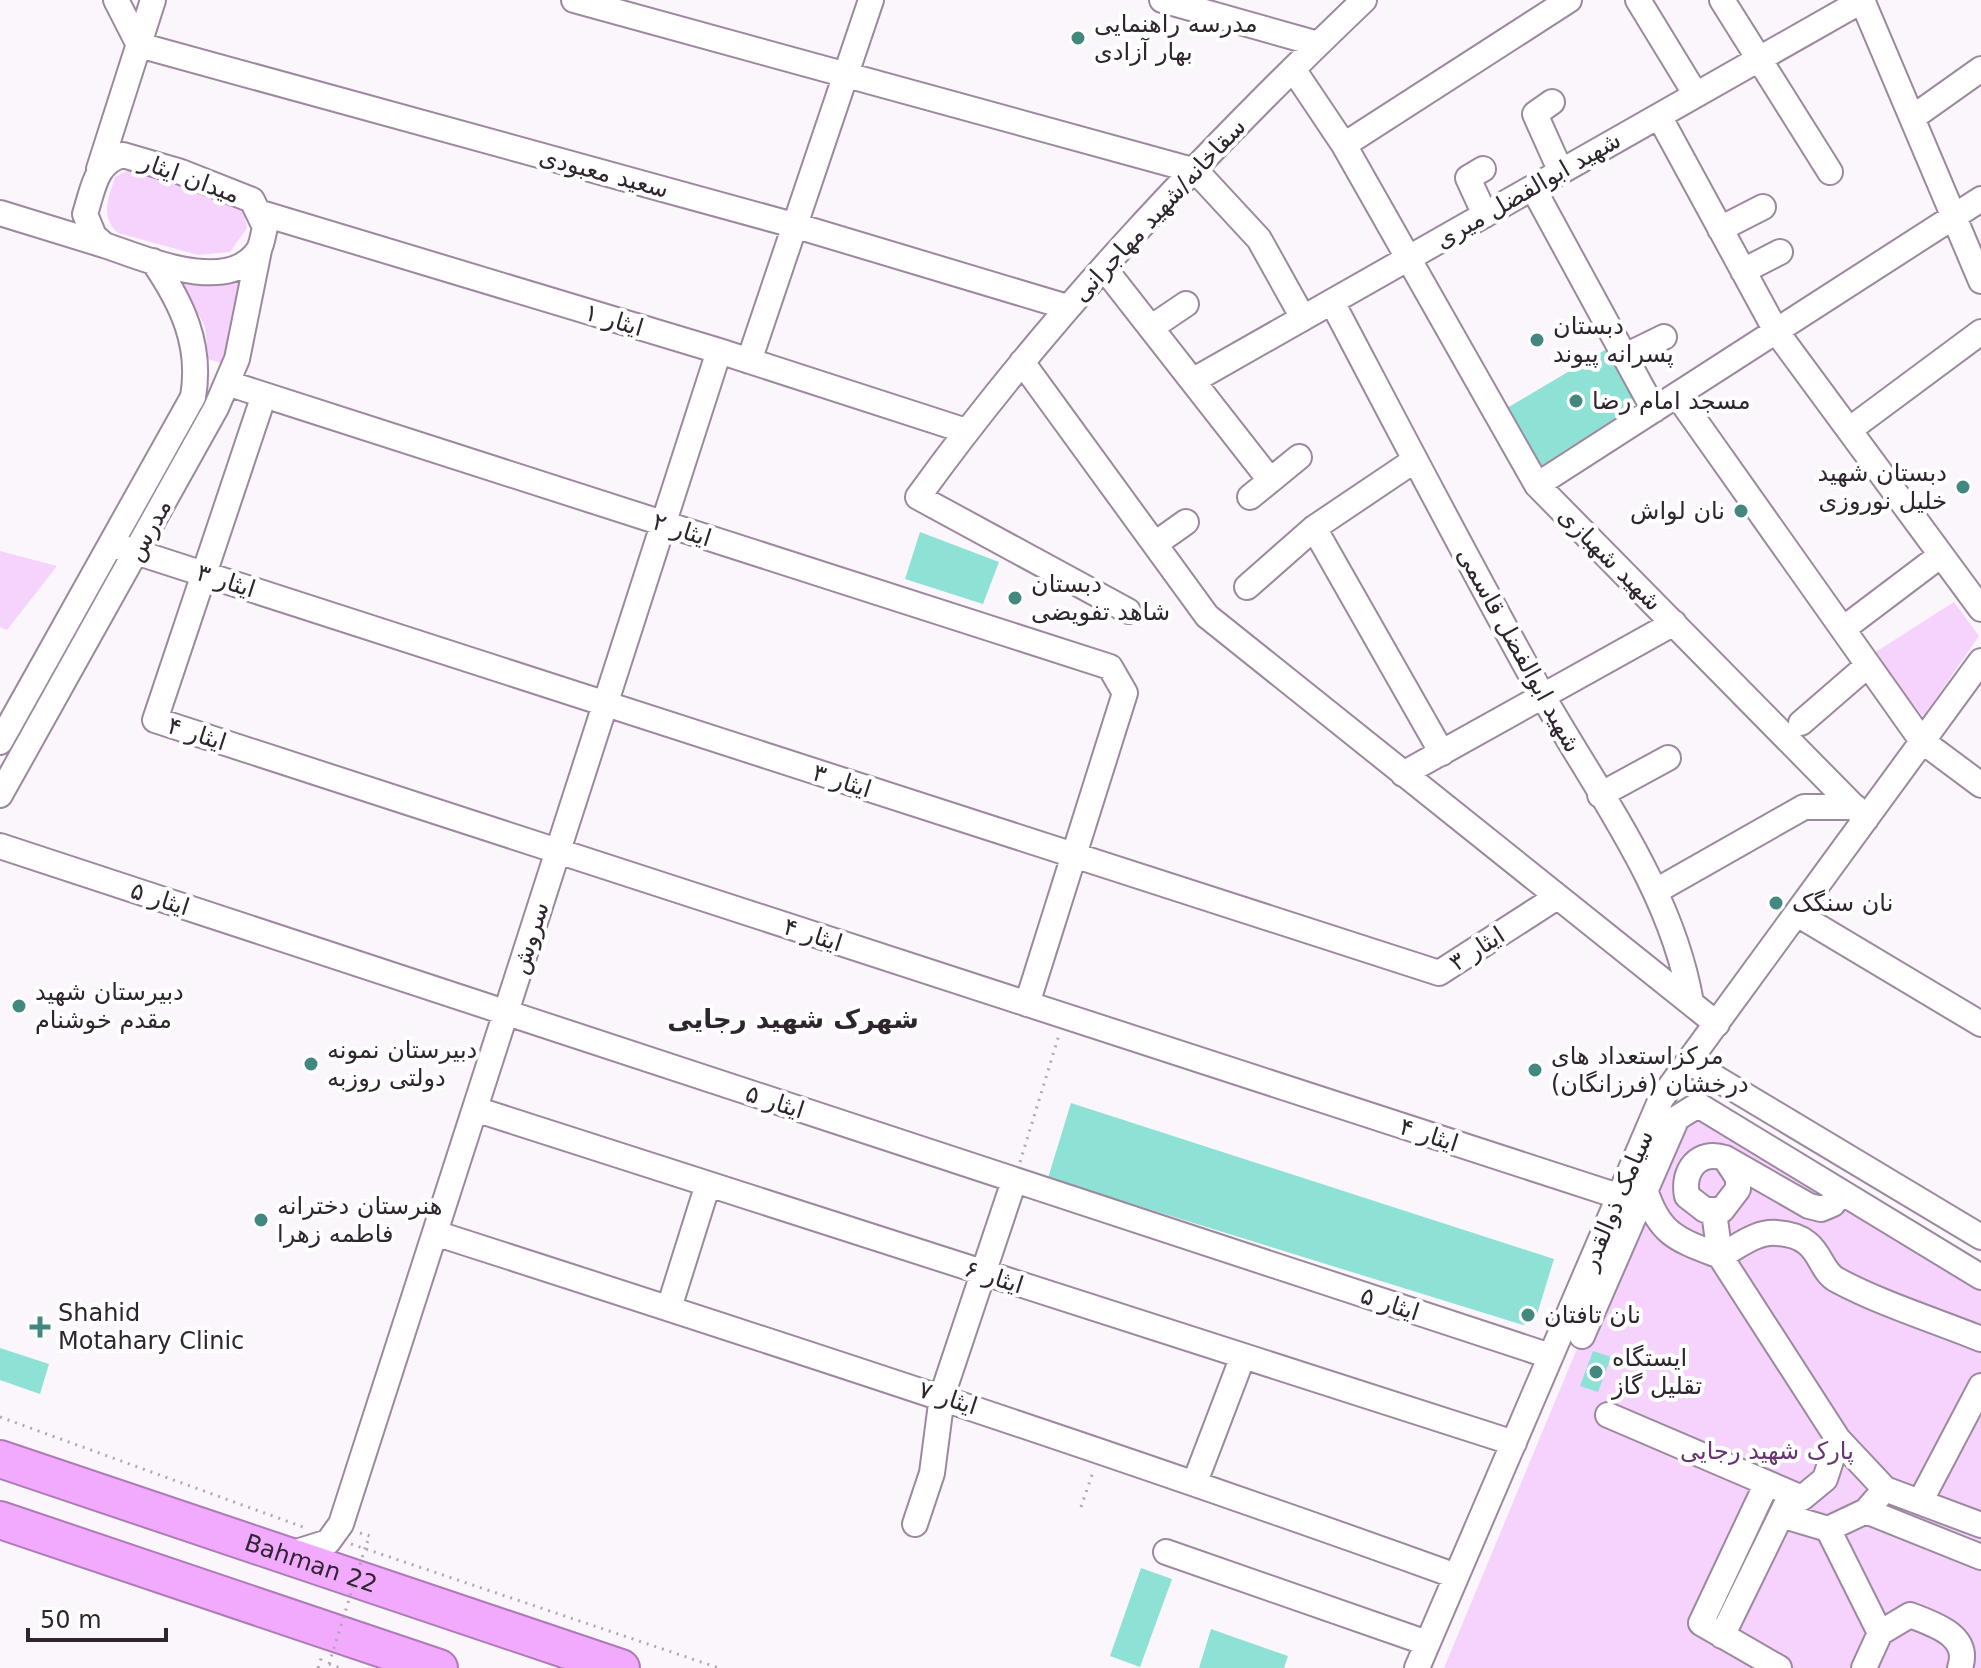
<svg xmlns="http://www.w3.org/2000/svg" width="1981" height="1668" viewBox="0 0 1981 1668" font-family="'DejaVu Sans','Noto Sans Arabic',sans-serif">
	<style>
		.green { fill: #f6d3fc }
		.building { fill: #8de1d5 }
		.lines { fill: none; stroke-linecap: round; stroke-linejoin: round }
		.minor-casing { stroke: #9c889f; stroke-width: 28 }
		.highway-casing { stroke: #ad7bb6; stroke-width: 40 }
		.path { stroke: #afa8b0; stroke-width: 3; stroke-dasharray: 2 6; stroke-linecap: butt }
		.minor { stroke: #fff; stroke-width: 24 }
		.highway { stroke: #f1aafe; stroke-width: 36 }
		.path-bridge { stroke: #afa8b0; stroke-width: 3; stroke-dasharray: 2 6; stroke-linecap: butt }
		.poi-dot { fill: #42887f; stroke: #fff; stroke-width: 3 }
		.labels { text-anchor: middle; stroke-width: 8; stroke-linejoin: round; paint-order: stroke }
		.poi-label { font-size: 24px; fill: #2e252f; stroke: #fff; text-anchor: start }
		.street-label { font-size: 24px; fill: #2e252f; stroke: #fff }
		.park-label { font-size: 24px; fill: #683471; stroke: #fff }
		.neighbourhood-label { font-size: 26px; font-weight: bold; fill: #2e252f; stroke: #fff }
	</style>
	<rect width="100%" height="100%" fill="#fbf6fc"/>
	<path class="green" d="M135,167l73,25 36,19 3,17 -17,24 -32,3 -80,-22c-19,-17 -9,-35 -3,-56z
		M178,279l61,3 -15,82 -16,-5 -3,-33z
		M0,551l57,15 -50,64 -7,-3z
		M1954,602l25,34 -56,81 -49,-64z
		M1678,1106l303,162v400h-537z"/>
	<path class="building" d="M1610,347l28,47 -7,14 -92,59 -32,-59z
		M920,532l79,30 -16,42 -78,-25z
		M1071,1103l483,156 -19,62 -12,4 -475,-147z
		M0,1348l49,16 -9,30 -40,-14z
		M1593,1351l18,6 -13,35 -18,-6z
		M1141,1568l31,11 -32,88 -30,-11z
		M1211,1629l77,27 -4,12h-85z"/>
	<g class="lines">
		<defs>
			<path id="minor" d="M116,0l23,45 658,181 270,81
				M574,0l622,171 63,68 44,79
				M1162,0l156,44
				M1638,0l58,95
				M1722,0l108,172
				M1862,0l119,281
				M1293,69l51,76 193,340 329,334
				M1552,102l-17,12 26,58
				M1659,116l117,215 205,278
				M1912,118l69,-49
				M1344,145l225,-145
				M123,155l58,17 71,28 13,27c-2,8 -3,18 -7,24 -31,45 -114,7 -154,-6l-10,-9 -9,-22c8,-24 10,-52 38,-59z
				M99,169l54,-169
				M1483,169l-15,9 17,37
				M1533,188l121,222
				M0,213l104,32
				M261,213l458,138 247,80
				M1720,229l43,-22
				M1104,268l166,212
				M1743,271l37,-19
				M1332,302c69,131 137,262 209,391 56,99 131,196 150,310
				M1152,327l34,-23
				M1625,356l39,-19
				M749,361l122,-361
				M1022,362l185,254 510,408
				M1194,380l669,-380
				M227,383l883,284 15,26 -98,311
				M264,395l-109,325 1463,476
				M1677,395l245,346 59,44
				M1849,430l132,-98
				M1537,485l444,-286
				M1250,497l49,-40
				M1314,528l128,225
				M111,544l1328,429 118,-76
				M1155,544l31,-22
				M1247,587l67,-59 101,-68
				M1128,611l-210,-114c130,-180 286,-344 446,-497
				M1843,629l98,-74
				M1801,723l67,-58
				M0,742l193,-345c9,-52 -11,-94 -40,-136
				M1403,774l271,-151
				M0,795l216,-387 21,-49 22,-109
				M1600,795l68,-37
				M0,846l1550,510
				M1656,891l148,-84h51
				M1797,914l184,110
				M1689,1062l292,175
				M475,1109l1039,334
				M1725,1158l13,20v11l-16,21h-17l-18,-14c-5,-25 11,-47 38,-38l84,48 12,3 12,-5 6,-13
				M1645,1189c14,46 33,51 75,67 18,-9 36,-25 57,-23 46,3 39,36 60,47 45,24 97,40 144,59
				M1714,1212l6,44 118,183 47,50 -19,22 -38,18 -47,-14
				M435,1233c342,110 683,221 1021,343
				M669,1308l39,-124
				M1582,1336l95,-218 21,-13 283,172
				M1608,1415l194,83 23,-19 13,-40
				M1195,1482l48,-126
				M1767,1483l-66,140 78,45
				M1885,1489l96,36
				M1920,1502l61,-116
				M1866,1511l115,46
				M915,1524l17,-51 10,-77 72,-215
				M1828,1529l52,104
				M1166,1552l261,91
				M287,1555l41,-13 13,-18 378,-1173
				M1722,1636l66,-135
				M1417,1668l244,-569 320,-438
				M1864,1668l16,-35 30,-18c23,9 61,20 50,53"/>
			<g id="highway">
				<path id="s1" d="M0,1459l621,209"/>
				<path d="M0,1520l439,148"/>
			</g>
		</defs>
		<use href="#minor" class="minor-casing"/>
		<use href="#highway" class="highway-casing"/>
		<path class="path" d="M1020,1162l39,-127
			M0,1417l303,110
			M1081,1507l12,-35
			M360,1533l10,3 -4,9
			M351,1544l368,124
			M329,1664l11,4
			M318,1668l4,-12"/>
		<use href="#minor" class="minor"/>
		<use href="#highway" class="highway"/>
		<path class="path-bridge" d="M329,1664l37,-119"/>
	</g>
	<g class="poi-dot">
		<circle cx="1078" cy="38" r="8"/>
		<circle cx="1537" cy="340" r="8"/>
		<circle cx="1576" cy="401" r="8"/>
		<circle cx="1963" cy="487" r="8"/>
		<circle cx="1741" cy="511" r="8"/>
		<circle cx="1015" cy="598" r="8"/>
		<circle cx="1776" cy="903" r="8"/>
		<circle cx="19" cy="1006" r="8"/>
		<circle cx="311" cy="1064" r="8"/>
		<circle cx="1535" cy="1070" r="8"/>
		<circle cx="261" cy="1220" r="8"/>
		<circle cx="1528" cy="1315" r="8"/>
		<path d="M36 1315h8v8h8v8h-8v8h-8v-8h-8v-8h8z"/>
		<circle cx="1596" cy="1372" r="8"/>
	</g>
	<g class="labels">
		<g class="poi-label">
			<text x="1094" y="32">مدرسه راهنمایی<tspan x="1094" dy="28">بهار آزادی</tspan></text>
			<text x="1553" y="334">دبستان<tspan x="1553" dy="28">پسرانه پیوند</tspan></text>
			<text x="1592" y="409">مسجد امام رضا</text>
			<text x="1947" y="481" text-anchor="end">دبستان شهید<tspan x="1947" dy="28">خلیل نوروزی</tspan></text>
			<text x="1725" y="519" text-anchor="end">نان لواش</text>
			<text x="1031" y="592">دبستان<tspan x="1031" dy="28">شاهد تفویضی</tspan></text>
			<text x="1792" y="911">نان سنگک</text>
			<text x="35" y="1000">دبیرستان شهید<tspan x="35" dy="28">مقدم خوشنام</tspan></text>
			<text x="327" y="1058">دبیرستان نمونه<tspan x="327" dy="28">دولتی روزبه</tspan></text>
			<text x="1551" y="1064">مرکزاستعداد های<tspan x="1551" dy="28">درخشان (فرزانگان)</tspan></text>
			<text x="277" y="1214">هنرستان دخترانه<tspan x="277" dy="28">فاطمه زهرا</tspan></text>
			<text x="58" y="1321">Shahid<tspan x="58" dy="28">Motahary Clinic</tspan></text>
			<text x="1544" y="1323">نان تافتان</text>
			<text x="1612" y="1366">ایستگاه<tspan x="1612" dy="28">تقلیل گاز</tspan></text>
		</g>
		<g class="street-label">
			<text transform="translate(604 173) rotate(15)" y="8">سعید معبودی</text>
			<text transform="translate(190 178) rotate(20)" y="8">میدان ایثار</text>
			<text transform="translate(1528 190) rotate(-30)" y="8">شهید ابوالفضل میری</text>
			<text transform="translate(1159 210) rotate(-47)" y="8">سقاخانه/شهید مهاجرانی</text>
			<text transform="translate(614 320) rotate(17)" y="8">ایثار ۱</text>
			<text transform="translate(149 530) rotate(-61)" y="8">مدرس</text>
			<text transform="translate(682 530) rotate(18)" y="8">ایثار ۲</text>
			<text transform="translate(1610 559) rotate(45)" y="8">شهید شهبازی</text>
			<text transform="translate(226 581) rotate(18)" y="8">ایثار ۳</text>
			<text transform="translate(1519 650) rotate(61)" y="8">شهید ابوالفضل قاسمی</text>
			<text transform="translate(197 734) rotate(18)" y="8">ایثار ۴</text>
			<text transform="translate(842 781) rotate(18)" y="8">ایثار ۳</text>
			<text transform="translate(160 899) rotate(18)" y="8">ایثار ۵</text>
			<text transform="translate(813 935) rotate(18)" y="8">ایثار ۴</text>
			<text transform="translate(530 938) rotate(-72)" y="8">سروش</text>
			<text transform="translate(1477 949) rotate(-33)" y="8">ایثار ۳</text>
			<text transform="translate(775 1102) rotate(18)" y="8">ایثار ۵</text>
			<text transform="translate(1429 1135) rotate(18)" y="8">ایثار ۴</text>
			<text transform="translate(1617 1200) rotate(-67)" y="8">سیامک ذوالقدر</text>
			<text transform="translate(994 1277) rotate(18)" y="8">ایثار ۶</text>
			<text transform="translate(1390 1304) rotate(18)" y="8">ایثار ۵</text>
			<text transform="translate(948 1398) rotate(18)" y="8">ایثار ۷</text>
			<text dy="8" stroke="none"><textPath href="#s1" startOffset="328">Bahman 22</textPath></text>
		</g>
		<g class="park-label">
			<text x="1767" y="1459">پارک شهید رجایی</text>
		</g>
		<g class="neighbourhood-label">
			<text x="793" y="1028">شهرک شهید رجایی</text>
		</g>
	</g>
	<path d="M28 1628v12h138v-12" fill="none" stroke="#2e252f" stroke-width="4"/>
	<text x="40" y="1628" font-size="24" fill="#2e252f" stroke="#ffffff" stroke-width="6" paint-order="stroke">50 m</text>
</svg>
